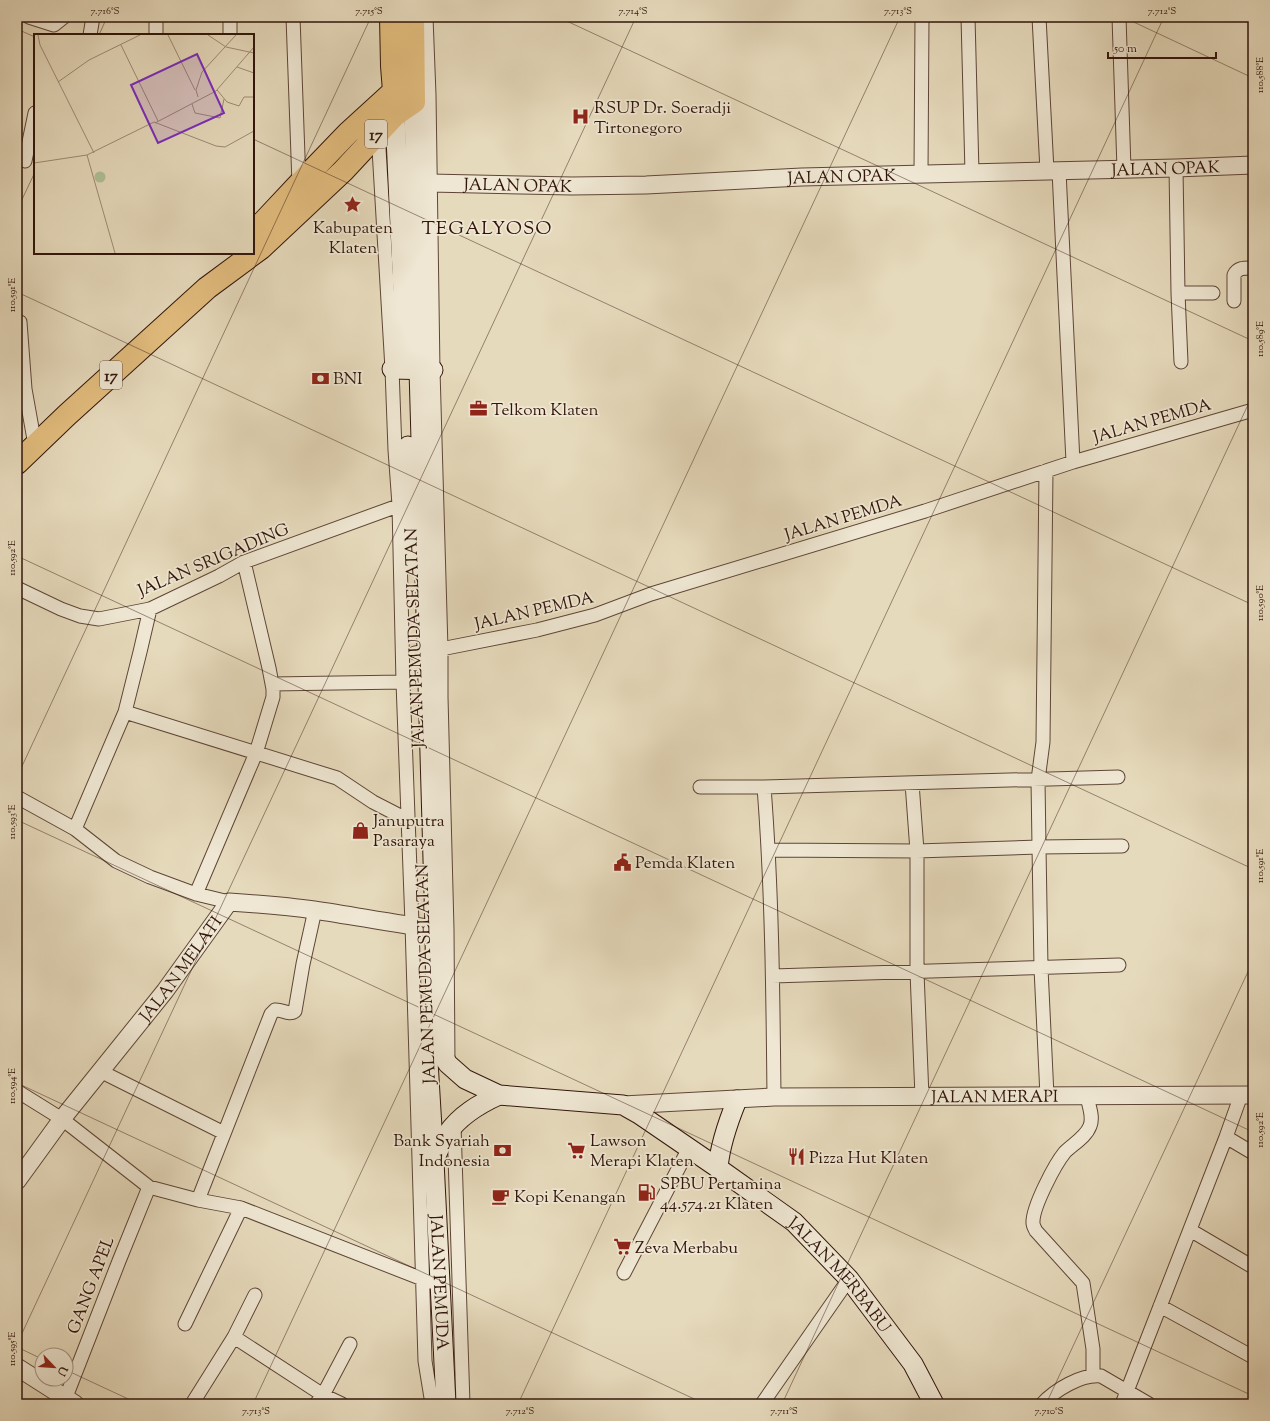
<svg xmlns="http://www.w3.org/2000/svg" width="1270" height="1421" viewBox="0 0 1270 1421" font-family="'Sorts Mill Goudy',serif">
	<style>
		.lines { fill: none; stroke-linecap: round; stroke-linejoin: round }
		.minor-casing { stroke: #5e4637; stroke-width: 15 }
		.tertiary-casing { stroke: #5e4637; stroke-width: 19 }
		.secondary-casing { stroke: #31150b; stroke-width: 21 }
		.trunk-casing { stroke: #31150b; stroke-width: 24 }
		.minor { stroke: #efe7d3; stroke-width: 13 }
		.tertiary { stroke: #efe7d3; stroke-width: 17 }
		.secondary { stroke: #efe7d3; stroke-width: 19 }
		.trunk { stroke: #e3bd7e; stroke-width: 22 }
		.ticks { fill: none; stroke: #31150b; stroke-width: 1; stroke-opacity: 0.45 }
		.labels { text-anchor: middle; stroke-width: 3.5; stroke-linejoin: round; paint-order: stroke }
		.shield { fill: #efe7d3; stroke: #6a5447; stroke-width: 1 }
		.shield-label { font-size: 16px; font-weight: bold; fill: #31150b }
		.poi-label { font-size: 17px; fill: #31150b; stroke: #efe7d3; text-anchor: start }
		.street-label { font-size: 17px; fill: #31150b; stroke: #efe7d3 }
		.quarter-label { font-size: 19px; letter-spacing: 1px; fill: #31150b; stroke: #efe7d3 }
		.inset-road { fill: none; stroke: #9e8b75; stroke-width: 1 }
		.view { fill: #7b2cbf; fill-opacity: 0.15; stroke: #7b2cbf; stroke-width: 2 }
		.inset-edge { fill: none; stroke: #31150b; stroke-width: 2 }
		.neatline { fill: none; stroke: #31150b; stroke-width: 1.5 }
		.ticks-label { font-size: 10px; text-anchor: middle; fill: #31150b }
	</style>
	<rect width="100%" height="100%" fill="#e6dabc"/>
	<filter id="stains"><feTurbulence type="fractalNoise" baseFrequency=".005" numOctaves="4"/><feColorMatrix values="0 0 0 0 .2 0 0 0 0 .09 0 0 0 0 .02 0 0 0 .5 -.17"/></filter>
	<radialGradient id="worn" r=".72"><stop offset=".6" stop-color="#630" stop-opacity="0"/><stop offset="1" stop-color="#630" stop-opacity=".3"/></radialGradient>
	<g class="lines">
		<defs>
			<path id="minor" d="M29,17l25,8 10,-8
				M156,17v18
				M230,17v18
				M293,17l6,167
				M426,17l3,78 4,275 8,279v48l6,232 1,134
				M968,17l4,156
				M1039,17l8,154
				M1119,17l5,152
				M90,35l3,-18
				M378,132l14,237 3,81 4,55 4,177 9,242 13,437 7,43
				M25,161l10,-48
				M1176,168l2,125 3,69
				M1059,171l14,291
				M921,173l1,-156
				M1178,293h35
				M1234,301v-26c4,-8 11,-7 19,-7
				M20,322l5,67 10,56
				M17,588l44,21 19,7 19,3 51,-10 69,-33 25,-14 162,-59
				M415,653l26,-4 96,-19 58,-15 56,-21 274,-83 148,-49 180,-52
				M272,684l131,-2
				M125,712l212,66 36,24 35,18
				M912,783l5,68v121l5,125
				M700,787h64l354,-10
				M764,787c8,103 9,207 10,310
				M17,797l58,32 41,32 34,16 46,17 33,8
				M75,829l50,-117 15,-60 10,-43
				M769,850l148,1 122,-4 -1,-67 5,-38 3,-271
				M196,894l60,-141 17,-56v-8l-4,-21 -25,-106
				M315,910l-12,54 -8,47c-6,5 -13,-2 -20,-1l-4,4 -73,186 43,8 189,74
				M773,976l346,-11
				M100,1071l124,62
				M17,1091l45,28 87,68 49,13
				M1087,1095c1,10 7,21 3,31 -4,11 -17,18 -25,26 -10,12 -33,56 -32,71 0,3 2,6 3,8l47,52 10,66v26
				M1047,1096l-6,-128 -2,-121 83,-1
				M454,1125l9,279
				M1226,1137l27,16
				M1190,1230l63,37
				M624,1273l65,-125
				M1160,1306l93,51
				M185,1324l56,-116
				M234,1337l89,58 19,9
				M62,1404l4,-7 53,-136 30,-74
				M192,1404l42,-67 21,-42
				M316,1404l7,-9 27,-51
				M762,1404l87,-125
				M1042,1404c13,-14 39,-30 59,-28l48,28
				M1122,1404l104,-267 15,-42"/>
			<g id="tertiary">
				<path id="s1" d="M402,184l28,-1 142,3 74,-1 156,-8 374,-9 77,-3"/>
				<path id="s2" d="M623,1105l151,-8 479,-2"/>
				<path id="s3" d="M17,1181l45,-62 103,-128 64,-89c29,2 57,4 85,8 41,6 81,14 121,19"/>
				<path d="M17,1367l58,37"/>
			</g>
			<g id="secondary">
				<path id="s4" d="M414,102l5,268 16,559 1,110 4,13 8,12 17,15 34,16 124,10 16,9 79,54 76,54 55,57 64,85 21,40"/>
				<path d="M395,115l11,244"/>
				<path d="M392,369l41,1"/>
				<path d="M408,446l4,119"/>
				<path id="s5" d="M426,1028l8,133 12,243"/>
				<path d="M435,1159c3,-8 7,-17 12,-25 13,-19 32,-30 52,-39"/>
				<path d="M718,1168c2,-24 10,-46 19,-68"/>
			</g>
			<path id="trunk" d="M391,17l1,49 3,38
				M253,233l46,-49 49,-51 46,-42 19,-11
				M17,463l50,-48 140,-127 54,-40 82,-77 52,-56 19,-13 -1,-85"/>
		</defs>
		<use href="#minor" class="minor-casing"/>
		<use href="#tertiary" class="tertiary-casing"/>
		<use href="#secondary" class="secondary-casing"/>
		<use href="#trunk" class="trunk-casing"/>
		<use href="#minor" class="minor"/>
		<use href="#tertiary" class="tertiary"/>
		<use href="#secondary" class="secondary"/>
		<use href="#trunk" class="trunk"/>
	</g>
	<path class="ticks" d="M558,17l695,324M1123,17l130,61M17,29l18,8M99,35l8,-18M253,139l1000,466M17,210l18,-38M17,292l1236,577M17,556l1236,576M17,777l354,-760M17,820l1236,576M17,1083l688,321M17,1344l619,-1327M17,1347l25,12M66,1370l73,34M253,1404l647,-1387M518,1404l646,-1387M782,1404l471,-1010M1046,1404l207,-443"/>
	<defs>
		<symbol id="hospital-bare" viewBox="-9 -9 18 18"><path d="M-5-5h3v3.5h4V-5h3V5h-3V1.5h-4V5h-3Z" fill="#8f2418" stroke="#efe7d3" stroke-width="2.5" paint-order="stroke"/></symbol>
		<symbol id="sight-bare" viewBox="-9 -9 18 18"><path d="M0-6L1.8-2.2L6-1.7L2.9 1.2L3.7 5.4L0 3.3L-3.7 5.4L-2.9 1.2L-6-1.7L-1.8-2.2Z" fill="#8f2418" stroke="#efe7d3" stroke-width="2.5" paint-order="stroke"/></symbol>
		<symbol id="bank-bare" viewBox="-9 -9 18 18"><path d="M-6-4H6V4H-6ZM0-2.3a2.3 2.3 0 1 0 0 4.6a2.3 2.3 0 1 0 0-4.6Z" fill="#8f2418" stroke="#efe7d3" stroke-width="2.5" paint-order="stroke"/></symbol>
		<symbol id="office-bare" viewBox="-9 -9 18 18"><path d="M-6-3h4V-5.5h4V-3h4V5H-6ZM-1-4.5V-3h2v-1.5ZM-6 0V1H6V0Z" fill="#8f2418" stroke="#efe7d3" stroke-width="2.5" paint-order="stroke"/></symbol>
		<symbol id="shop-bare" viewBox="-9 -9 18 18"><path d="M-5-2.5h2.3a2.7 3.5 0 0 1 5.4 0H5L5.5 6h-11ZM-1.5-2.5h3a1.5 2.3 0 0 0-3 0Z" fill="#8f2418" stroke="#efe7d3" stroke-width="2.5" paint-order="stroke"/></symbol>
		<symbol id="civic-bare" viewBox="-9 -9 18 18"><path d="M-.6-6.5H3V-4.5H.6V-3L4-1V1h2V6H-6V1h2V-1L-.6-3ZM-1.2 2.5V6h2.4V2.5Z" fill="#8f2418" stroke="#efe7d3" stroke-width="2.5" paint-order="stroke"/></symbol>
		<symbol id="supermarket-bare" viewBox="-9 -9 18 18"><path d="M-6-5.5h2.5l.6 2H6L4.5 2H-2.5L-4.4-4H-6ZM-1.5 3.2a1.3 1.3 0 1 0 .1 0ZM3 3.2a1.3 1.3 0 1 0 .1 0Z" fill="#8f2418" stroke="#efe7d3" stroke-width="2.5" paint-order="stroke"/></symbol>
		<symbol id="restaurant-bare" viewBox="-9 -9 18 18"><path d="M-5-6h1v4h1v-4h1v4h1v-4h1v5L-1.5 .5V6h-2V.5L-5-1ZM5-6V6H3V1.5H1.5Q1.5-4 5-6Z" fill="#8f2418" stroke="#efe7d3" stroke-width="2.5" paint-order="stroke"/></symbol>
		<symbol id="fuel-bare" viewBox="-9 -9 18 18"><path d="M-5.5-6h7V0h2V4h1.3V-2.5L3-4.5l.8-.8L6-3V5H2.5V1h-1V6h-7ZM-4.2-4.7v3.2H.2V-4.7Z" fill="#8f2418" stroke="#efe7d3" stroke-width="2.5" paint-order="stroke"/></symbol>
		<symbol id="cafe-bare" viewBox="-9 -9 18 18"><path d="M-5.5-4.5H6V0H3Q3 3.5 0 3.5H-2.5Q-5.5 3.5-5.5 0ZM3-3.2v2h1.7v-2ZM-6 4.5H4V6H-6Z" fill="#8f2418" stroke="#efe7d3" stroke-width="2.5" paint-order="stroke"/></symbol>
	</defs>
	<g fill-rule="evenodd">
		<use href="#hospital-bare" x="568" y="104" width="25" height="25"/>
		<use href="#sight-bare" x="340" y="192" width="25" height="25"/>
		<use href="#bank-bare" x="308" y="366" width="25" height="25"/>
		<use href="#office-bare" x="466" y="396" width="25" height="25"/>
		<use href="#shop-bare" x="348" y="818" width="25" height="25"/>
		<use href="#civic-bare" x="610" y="850" width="25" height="25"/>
		<use href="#bank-bare" x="490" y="1138" width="25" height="25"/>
		<use href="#supermarket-bare" x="564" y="1138" width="25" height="25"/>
		<use href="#restaurant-bare" x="784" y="1144" width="25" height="25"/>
		<use href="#fuel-bare" x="634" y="1180" width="25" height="25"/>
		<use href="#cafe-bare" x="488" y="1184" width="25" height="25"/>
		<use href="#supermarket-bare" x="610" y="1234" width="25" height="25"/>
	</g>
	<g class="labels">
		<g class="shield">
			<rect x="365" y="120" width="22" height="28" rx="3"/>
			<rect x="100" y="361" width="22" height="28" rx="3"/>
		</g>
		<g class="shield-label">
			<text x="376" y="140">17</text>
			<text x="111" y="381">17</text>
		</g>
		<g class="poi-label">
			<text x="594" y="113">RSUP Dr. Soeradji<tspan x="594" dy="20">Tirtonegoro</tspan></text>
			<text x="353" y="233" text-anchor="middle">Kabupaten<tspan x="353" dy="20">Klaten</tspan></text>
			<text x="333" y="384">BNI</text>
			<text x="491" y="415">Telkom Klaten</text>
			<text x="373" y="826">Januputra<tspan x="373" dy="20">Pasaraya</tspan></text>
			<text x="635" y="868">Pemda Klaten</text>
			<text x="490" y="1146" text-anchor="end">Bank Syariah<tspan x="490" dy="20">Indonesia</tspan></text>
			<text x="590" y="1146">Lawson<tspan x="590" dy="20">Merapi Klaten</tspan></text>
			<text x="809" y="1163">Pizza Hut Klaten</text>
			<text x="660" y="1189">SPBU Pertamina<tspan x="660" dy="20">44.574.21 Klaten</tspan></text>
			<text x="514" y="1202">Kopi Kenangan</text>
			<text x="635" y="1253">Zeva Merbabu</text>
		</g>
		<g class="street-label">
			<text dy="6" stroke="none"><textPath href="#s1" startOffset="764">JALAN OPAK</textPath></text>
			<text dy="6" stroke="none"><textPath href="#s1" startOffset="440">JALAN OPAK</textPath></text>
			<text dy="6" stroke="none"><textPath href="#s1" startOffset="116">JALAN OPAK</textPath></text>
			<text transform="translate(1152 420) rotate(-16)" y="6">JALAN PEMDA</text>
			<text transform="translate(843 517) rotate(-17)" y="6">JALAN PEMDA</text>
			<text transform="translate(213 559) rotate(-23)" y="6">JALAN SRIGADING</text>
			<text transform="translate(534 610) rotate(-13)" y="6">JALAN PEMDA</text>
			<text transform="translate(414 638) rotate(-92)" y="6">JALAN PEMUDA SELATAN</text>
			<text dy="6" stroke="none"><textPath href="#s3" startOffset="268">JALAN MELATI</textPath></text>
			<text transform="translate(425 974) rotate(-92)" y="6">JALAN PEMUDA SELATAN</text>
			<text dy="6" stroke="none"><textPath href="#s2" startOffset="372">JALAN MERAPI</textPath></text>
			<text dy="6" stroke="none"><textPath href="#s4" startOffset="1427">JALAN MERBABU</textPath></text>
			<text dy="6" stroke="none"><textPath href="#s5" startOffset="255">JALAN PEMUDA</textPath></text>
			<text transform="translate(90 1285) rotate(-69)" y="6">GANG APEL</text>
		</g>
		<g class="quarter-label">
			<text x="487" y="234">TEGALYOSO</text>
		</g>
	</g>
	<g transform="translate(34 34)">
		<rect width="220" height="220" fill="#e6dabc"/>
		<path d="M60.5 143a5.5 5.5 0 1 1 11 0a5.5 5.5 0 1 1-11 0Z" fill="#afc196"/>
		<path class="inset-road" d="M4,1l2,10 54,108M134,1l27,55M174,1l18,12 28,6M87,11l37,76M203,33l17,6M24,48l31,-22 51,-25M183,56l10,12 12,4 5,-9h10M164,63l-2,-7 6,-18 34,-37M158,70l3,9 25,5 4,-19M121,89l61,-32 38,-44M53,121l28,98M0,129l53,-8 67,-33 62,24 9,1 29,-16"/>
		<path class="view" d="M163,20l27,59 -66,30 -27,-58z"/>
		<rect width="220" height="220" class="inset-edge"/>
	</g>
	<rect width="1270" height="1421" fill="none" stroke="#e6dabc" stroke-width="44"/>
	<g transform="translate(54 1367) rotate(115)"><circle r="19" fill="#efe7d3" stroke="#a39383"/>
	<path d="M0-3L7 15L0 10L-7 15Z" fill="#8f2418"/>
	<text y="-6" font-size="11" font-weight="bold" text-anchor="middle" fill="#31150b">U</text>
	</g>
	<path d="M1108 52v6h108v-6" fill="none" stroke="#31150b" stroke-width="2"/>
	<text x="1114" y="52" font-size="12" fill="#31150b" stroke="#efe7d3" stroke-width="3" paint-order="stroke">50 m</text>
	<rect x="22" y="22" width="1226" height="1377" class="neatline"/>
	<g class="ticks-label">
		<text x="105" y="14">7.716°S</text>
		<text x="369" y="14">7.715°S</text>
		<text x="633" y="14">7.714°S</text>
		<text x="898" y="14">7.713°S</text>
		<text x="1162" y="14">7.712°S</text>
		<text transform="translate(1259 75) rotate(-90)" y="4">110.588°E</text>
		<text transform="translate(11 295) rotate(-90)" y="4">110.591°E</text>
		<text transform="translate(1259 339) rotate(-90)" y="4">110.589°E</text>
		<text transform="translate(11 558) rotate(-90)" y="4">110.592°E</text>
		<text transform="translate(1259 603) rotate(-90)" y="4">110.590°E</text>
		<text transform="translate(11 822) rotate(-90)" y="4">110.593°E</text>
		<text transform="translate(1259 866) rotate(-90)" y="4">110.591°E</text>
		<text transform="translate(11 1086) rotate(-90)" y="4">110.594°E</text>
		<text transform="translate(1259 1130) rotate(-90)" y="4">110.592°E</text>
		<text transform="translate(11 1349) rotate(-90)" y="4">110.595°E</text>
		<text x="256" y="1414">7.713°S</text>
		<text x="520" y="1414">7.712°S</text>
		<text x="784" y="1414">7.711°S</text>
		<text x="1049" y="1414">7.710°S</text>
	</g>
	<rect width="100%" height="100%" filter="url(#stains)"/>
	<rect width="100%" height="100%" fill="url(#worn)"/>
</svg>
